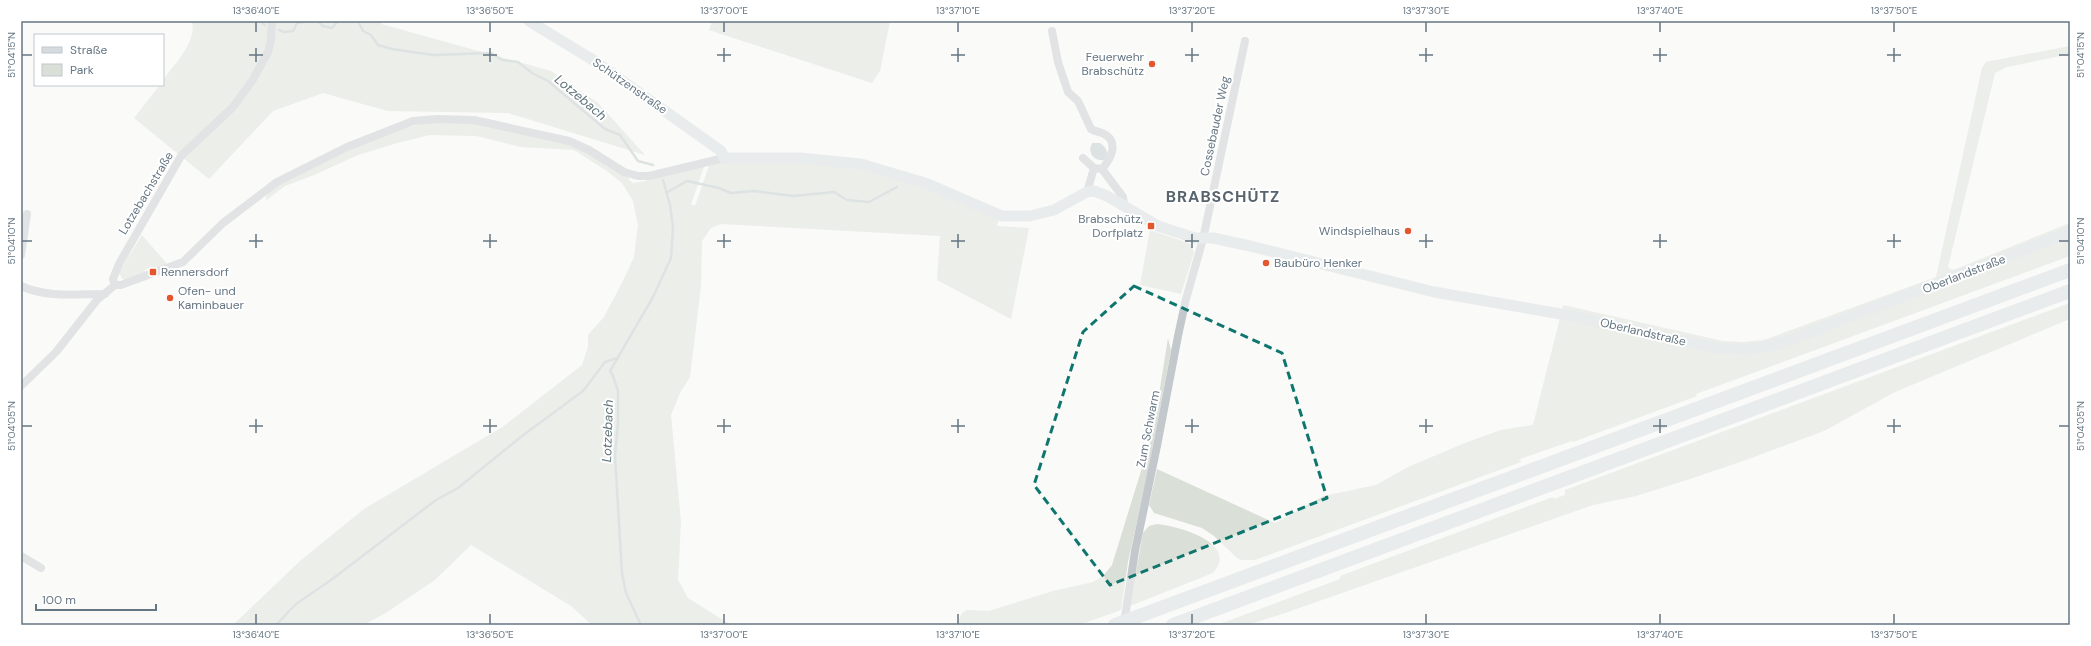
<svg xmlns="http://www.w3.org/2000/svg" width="2091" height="646" viewBox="0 0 2091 646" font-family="'DM Sans',sans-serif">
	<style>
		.green { fill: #dadfd7 }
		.water { fill: #bbc7cb }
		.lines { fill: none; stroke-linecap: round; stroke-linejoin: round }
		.stream { stroke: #bbc7cb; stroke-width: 2.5 }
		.street { stroke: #c3c8cc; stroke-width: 8 }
		.secondary { stroke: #d6dbdf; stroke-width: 11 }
		.highway { stroke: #d6dbdf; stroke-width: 14 }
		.marked { fill: none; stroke: #0f766e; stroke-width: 3; stroke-dasharray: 8 5; stroke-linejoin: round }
		.ticks { fill: none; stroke: #657683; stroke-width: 1.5 }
		.poi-dot { fill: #e4572e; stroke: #fff; stroke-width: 1.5 }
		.labels { text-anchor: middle; stroke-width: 4; stroke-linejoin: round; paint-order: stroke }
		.poi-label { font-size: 12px; fill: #657683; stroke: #fff; text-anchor: end }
		.street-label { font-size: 12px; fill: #657683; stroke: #fff }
		.water-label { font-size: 13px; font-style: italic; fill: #60757c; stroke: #fff }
		.district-label { font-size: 16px; font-weight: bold; letter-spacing: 1px; fill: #57646e; stroke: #fff }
		.neatline { fill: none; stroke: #657683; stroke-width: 1.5 }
		.ticks-label { font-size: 10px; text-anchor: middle; fill: #657683 }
	</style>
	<rect width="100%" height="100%" fill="#fafaf8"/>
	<path class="green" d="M191,21h190v3l170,47 47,32 47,52 -137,-42 -120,-2 -65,-18 -50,18 -64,68 -75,-61 26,-33h3v-5c10,-14 37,-42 28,-59z
		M712,21h178l-10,50 -8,12 -163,-53z
		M2070,46v8l-63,13 -12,6 -47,194 4,3 4,-1 114,-46v5l-304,116 -36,2 -168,-35 1,-6 160,36 21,1 20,-2 172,-63 46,-209 4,-6z
		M426,123h48l95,21 20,9 20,14 20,11v2l4,3 13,-2 1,-3 58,-14 -14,40 4,2 15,-43 55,-3 96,8 49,14 89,36 -2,8 32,2 -18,91 -74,-39 3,-44 -219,-12 -10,4 -9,13 -1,45 -11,91 -10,16 -9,22 10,107 -3,58 10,18 43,27h-139l-21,-19 -100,-61 -36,35 -51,34 -21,11h-130l67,-64 64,-52 140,-83 78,-61 6,-18v-12l16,-18 19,-36 11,-24 4,-32 -5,-24 -11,-18 -15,-12 -33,-21 -53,-3 -44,-11 -47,-1 -33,8 -39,12 -44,20 -29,11 -20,15 3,-9 11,-8c47,-23 96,-52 147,-61z
		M1150,230l41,14 3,9 -13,41 -41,-9z
		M142,235l27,31 -14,5 -2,-4 -8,3 1,4 -19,6 -5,-1 -3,-7z
		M2070,237v19l-374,138 1,2 -124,46 -1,-1 -52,18 1,3 -266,98h-14l-4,-2 -23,-22 -12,-8 -48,-15 -5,-8 8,-36 118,54 49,-27 52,-11 32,-18 57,-24 36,-13 32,-5 27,-107 154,34c29,4 50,-1 78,-8z
		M2070,303v16l-175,73 -71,39 -81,30 -53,18 -54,17 -43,9 -308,108 -38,12h-30l123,-46v-3l213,-79 1,2 11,-4v-5z
		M1168,338l3,12 -23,122 -20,90 -7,48 -42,15h-123l6,-12 5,-3 22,1 64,-20 40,-9 10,-6 9,-11 41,-133z
		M1157,524c21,2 83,19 56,49l-83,33 13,-73 6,-7z"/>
	<path class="water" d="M1092,143h8c6,4 10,11 5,17 -9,1 -14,-3 -15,-11z"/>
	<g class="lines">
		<path class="stream" d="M260,21l5,4
			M317,21l6,5 9,2 6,-7
			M358,21l5,10 8,4 7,10 14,4 41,6 58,-2 11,7 16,2 14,11 16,8 57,48 15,6 18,26 15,4
			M279,30l5,2 9,-1 4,-8 12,-2
			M666,193l21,-12 32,7 12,5 23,-2 39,5 41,-4 13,8 22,2 28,-15
			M276,625l20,-21 35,-24 105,-80 22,-12 64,-52 61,-45 22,-29 12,-4
			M641,625l-15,-32 -4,-20 -7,-117 3,-33v-32l-5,-15 -3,-5 43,-74 18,-39 2,-31 -3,-22 -7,-25"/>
		<path class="street" d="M1052,31l6,31 10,30 10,9 13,28c5,3 11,3 15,6 13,9 4,25 -4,34
			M1083,158l11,10
			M1087,192l7,-24 8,1 21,28 1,8
			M21,255l6,-41
			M115,285l-2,-6 6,-15 62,-108 52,-49 19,-26 16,-29 3,-11 1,-20
			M21,286c26,12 55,8 84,8
			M21,386l35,-34 41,-52 18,-15h6l62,-23 40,-39 54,-41 70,-35 66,-26 24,-2 37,1 95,21 20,9 35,22 14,4h11l75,-18
			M21,556l20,12
			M1124,624l11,-73 22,-105 21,-110 8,-37 17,-60 42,-198"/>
		<path class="secondary" d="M529,21l64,39 128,91 3,7h76l61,6 67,20 74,32h28l24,-6 33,-18 7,-1 13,5 51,30 37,12h18l37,8 184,46 127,22 155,34 33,2 33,-7 288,-111"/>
		<path class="highway" d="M1115,625l955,-355
			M1173,625l897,-334"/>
	</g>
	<path d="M0 0H2091V646H0ZM1134,286l148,67 45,145 -217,87 -76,-100 49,-153z" fill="#fafaf8" fill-opacity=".55" fill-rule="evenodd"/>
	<path class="marked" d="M1134,286l148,67 45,145 -217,87 -76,-100 49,-153z"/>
	<path class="ticks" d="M256,22v10M490,22v10M724,22v10M958,22v10M1192,22v10M1426,22v10M1660,22v10M1894,22v10M256,48v14M490,48v14M724,48v14M958,48v14M1192,48v14M1426,48v14M1660,48v14M1894,48v14M22,55h10M249,55h14M483,55h14M717,55h14M951,55h14M1185,55h14M1419,55h14M1653,55h14M1887,55h14M2059,55h10M256,234v14M490,234v14M724,234v14M958,234v14M1192,234v14M1426,234v14M1660,234v14M1894,234v14M22,241h10M249,241h14M483,241h14M717,241h14M951,241h14M1185,241h14M1419,241h14M1653,241h14M1887,241h14M2059,241h10M256,419v14M490,419v14M724,419v14M958,419v14M1192,419v14M1426,419v14M1660,419v14M1894,419v14M22,426h10M249,426h14M483,426h14M717,426h14M951,426h14M1185,426h14M1419,426h14M1653,426h14M1887,426h14M2059,426h10M256,614v10M490,614v10M724,614v10M958,614v10M1192,614v10M1426,614v10M1660,614v10M1894,614v10"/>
	<g class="poi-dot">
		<circle cx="1152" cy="64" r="4"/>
		<rect x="1147" y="222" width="8" height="8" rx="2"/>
		<circle cx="1408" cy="231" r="4"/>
		<circle cx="1266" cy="263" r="4"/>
		<rect x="149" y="268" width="8" height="8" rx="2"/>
		<circle cx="170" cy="298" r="4"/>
	</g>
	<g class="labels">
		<g class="poi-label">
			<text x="1144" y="61">Feuerwehr<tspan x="1144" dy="14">Brabschütz</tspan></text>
			<text x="1143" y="223">Brabschütz,<tspan x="1143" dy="14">Dorfplatz</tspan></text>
			<text x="1400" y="235">Windspielhaus</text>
			<text x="1274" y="267" text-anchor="start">Baubüro Henker</text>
			<text x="161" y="276" text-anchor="start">Rennersdorf</text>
			<text x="178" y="295" text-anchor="start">Ofen- und<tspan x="178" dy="14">Kaminbauer</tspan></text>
		</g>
		<g class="street-label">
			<text transform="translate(630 86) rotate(35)" y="4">Schützenstraße</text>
			<text transform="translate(1215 126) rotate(-78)" y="4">Cossebauder Weg</text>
			<text transform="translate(146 193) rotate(-59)" y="4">Lotzebachstraße</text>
			<text transform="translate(1964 274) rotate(-21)" y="4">Oberlandstraße</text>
			<text transform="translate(1643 332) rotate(13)" y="4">Oberlandstraße</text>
			<text transform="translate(1148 429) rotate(-79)" y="4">Zum Schwarm</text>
		</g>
		<g class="water-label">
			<text transform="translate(581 97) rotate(40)" y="5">Lotzebach</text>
			<text transform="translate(607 431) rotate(-88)" y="5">Lotzebach</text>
		</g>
		<g class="district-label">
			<text x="1223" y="202">BRABSCHÜTZ</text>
		</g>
	</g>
	<rect width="2091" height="646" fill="none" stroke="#ffffff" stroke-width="44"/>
	<rect x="34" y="34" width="130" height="52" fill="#ffffff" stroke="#c1c8cd"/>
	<rect x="42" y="47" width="20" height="6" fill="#d6dbdf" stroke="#c1c8cd"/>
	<text x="70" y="54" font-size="12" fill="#657683">Straße</text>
	<rect x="42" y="64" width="20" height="12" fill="#dadfd7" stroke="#c1c8cd"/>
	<text x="70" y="74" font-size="12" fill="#657683">Park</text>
	<path d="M36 604v6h120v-6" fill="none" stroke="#657683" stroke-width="2"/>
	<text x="42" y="604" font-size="12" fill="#657683" stroke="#ffffff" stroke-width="3" paint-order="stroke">100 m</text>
	<rect x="22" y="22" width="2047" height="602" class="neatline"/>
	<g class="ticks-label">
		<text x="256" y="14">13°36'40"E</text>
		<text x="490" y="14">13°36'50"E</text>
		<text x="724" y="14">13°37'00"E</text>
		<text x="958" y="14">13°37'10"E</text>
		<text x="1192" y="14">13°37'20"E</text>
		<text x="1426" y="14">13°37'30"E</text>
		<text x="1660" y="14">13°37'40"E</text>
		<text x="1894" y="14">13°37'50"E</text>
		<text transform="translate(11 55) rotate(-90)" y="4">51°04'15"N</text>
		<text transform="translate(2080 55) rotate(-90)" y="4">51°04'15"N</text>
		<text transform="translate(11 241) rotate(-90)" y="4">51°04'10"N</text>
		<text transform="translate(2080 241) rotate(-90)" y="4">51°04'10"N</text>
		<text transform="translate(11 426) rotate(-90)" y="4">51°04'05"N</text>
		<text transform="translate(2080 426) rotate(-90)" y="4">51°04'05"N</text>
		<text x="256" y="638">13°36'40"E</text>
		<text x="490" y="638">13°36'50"E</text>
		<text x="724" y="638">13°37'00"E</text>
		<text x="958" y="638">13°37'10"E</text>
		<text x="1192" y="638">13°37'20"E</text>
		<text x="1426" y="638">13°37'30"E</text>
		<text x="1660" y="638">13°37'40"E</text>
		<text x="1894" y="638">13°37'50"E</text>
	</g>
</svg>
